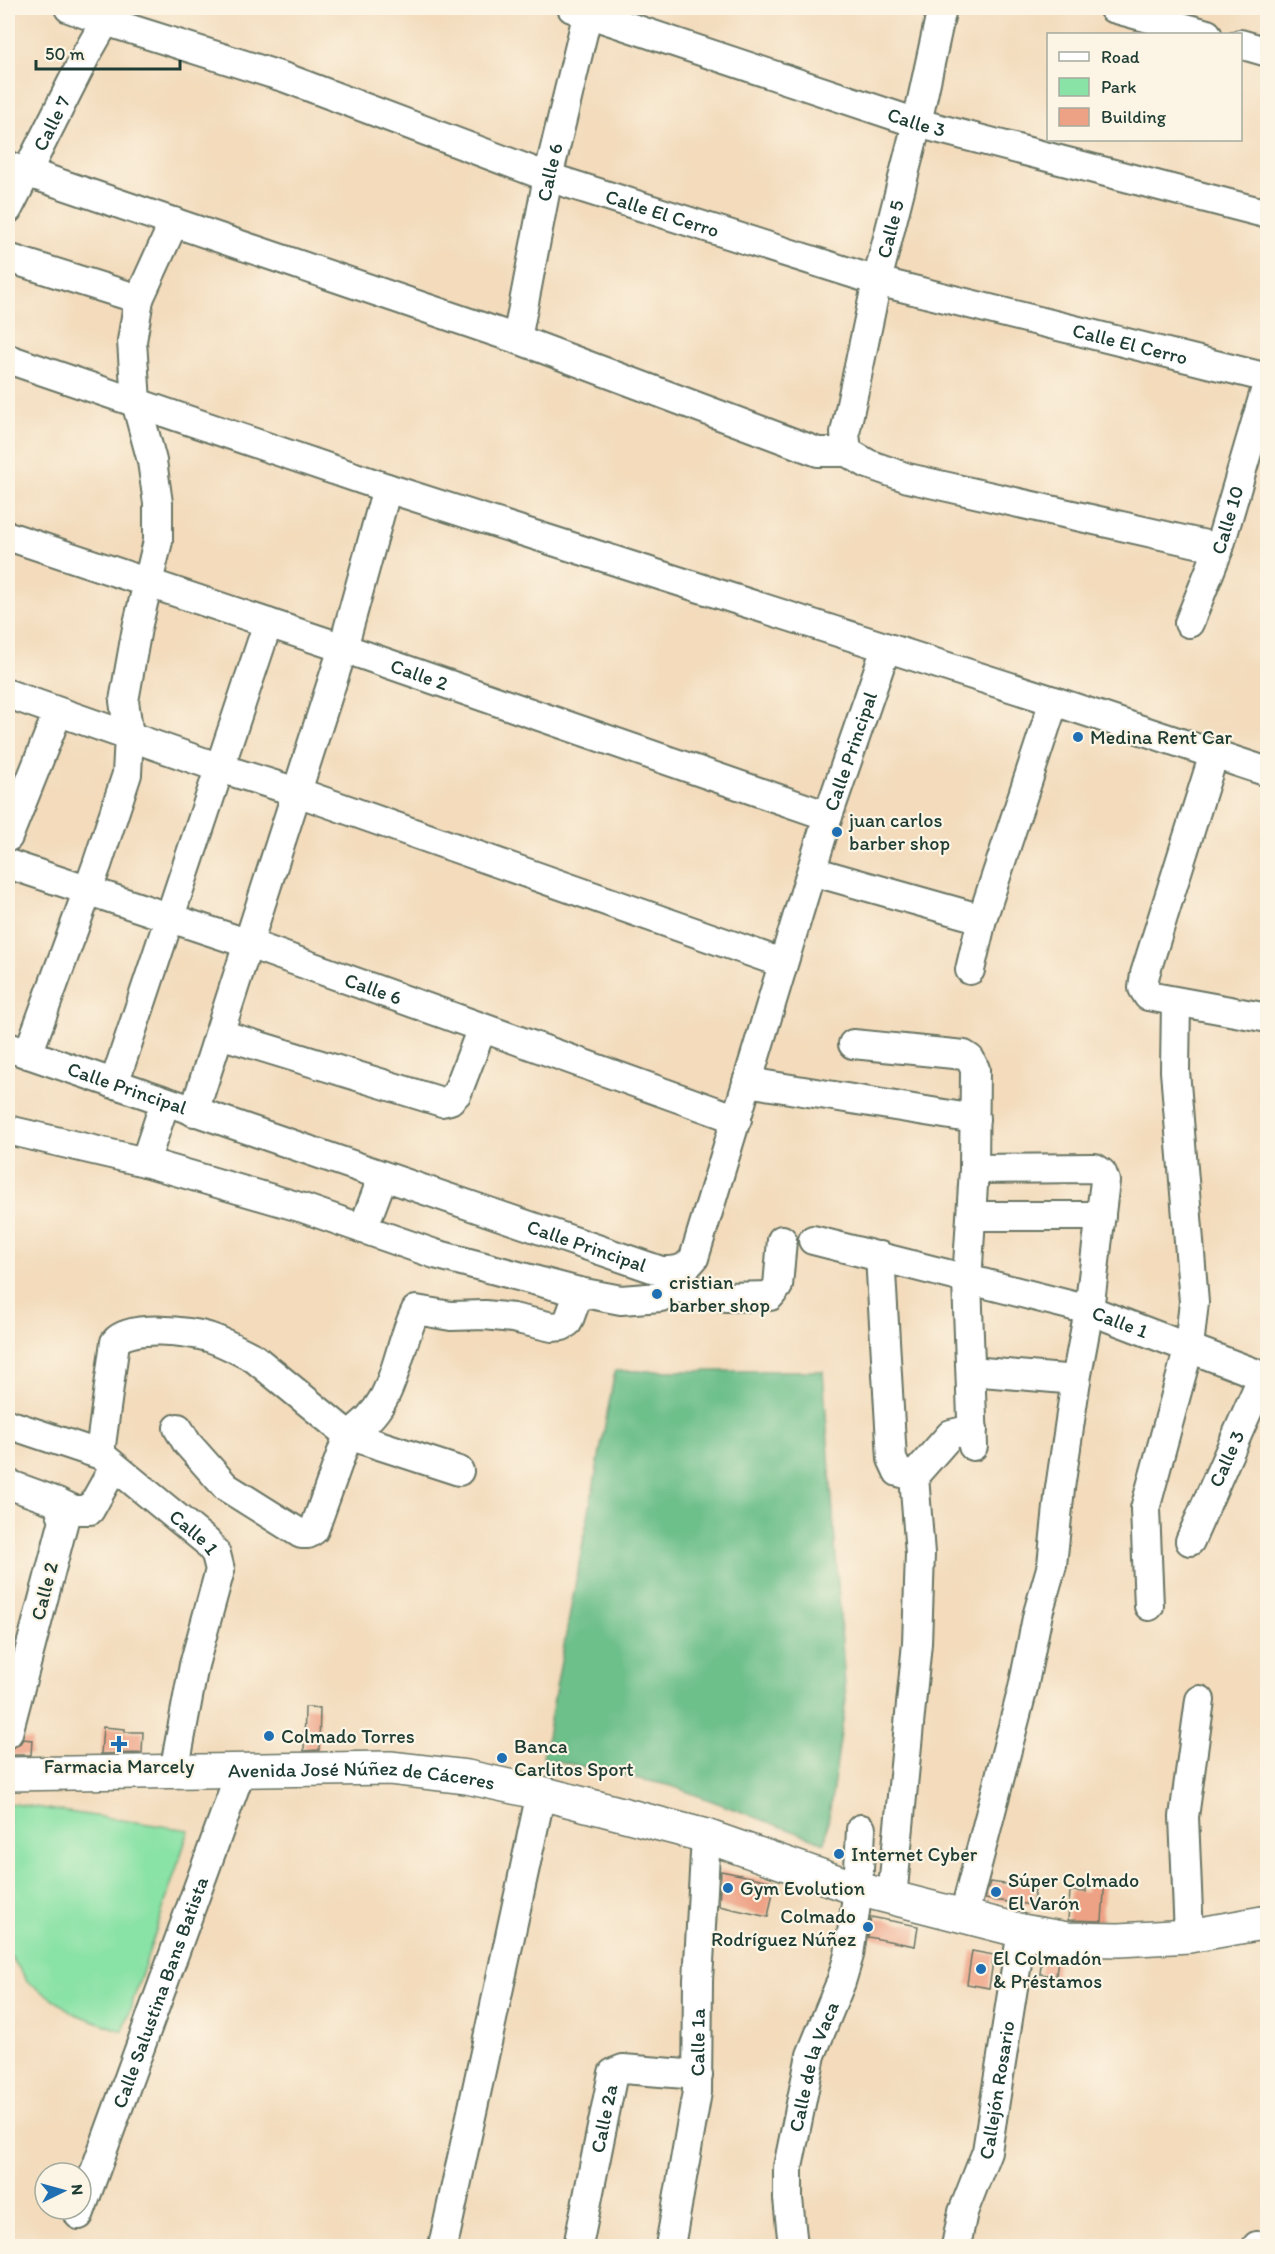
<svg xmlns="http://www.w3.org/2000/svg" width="1275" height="2254" viewBox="0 0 1275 2254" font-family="Itim,sans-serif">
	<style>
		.green { fill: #89e2a6; stroke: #54906d; stroke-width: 1.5 }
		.forest { fill: #6ec08b; stroke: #467e60; stroke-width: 1.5 }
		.building { fill: #eea285 }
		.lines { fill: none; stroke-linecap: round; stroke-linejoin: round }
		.minor-casing { stroke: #697464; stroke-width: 32 }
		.major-casing { stroke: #697464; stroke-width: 36 }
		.minor { stroke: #fff; stroke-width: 28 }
		.major { stroke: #fff; stroke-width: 33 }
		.poi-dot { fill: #1f6fb2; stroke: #fcf5e5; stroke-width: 2 }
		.labels { text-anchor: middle; stroke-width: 4.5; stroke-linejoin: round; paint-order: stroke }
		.street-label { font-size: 20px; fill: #1f3d34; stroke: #fcf5e5 }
		.poi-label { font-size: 20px; fill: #1f3d34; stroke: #fcf5e5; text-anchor: start }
	</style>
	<rect width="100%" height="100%" fill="#fcf5e5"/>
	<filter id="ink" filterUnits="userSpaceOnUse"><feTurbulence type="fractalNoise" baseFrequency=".0167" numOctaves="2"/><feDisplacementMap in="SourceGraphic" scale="12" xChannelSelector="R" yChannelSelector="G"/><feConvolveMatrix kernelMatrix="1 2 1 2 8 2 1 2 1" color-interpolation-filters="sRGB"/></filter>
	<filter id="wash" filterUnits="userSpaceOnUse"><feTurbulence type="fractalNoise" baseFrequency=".008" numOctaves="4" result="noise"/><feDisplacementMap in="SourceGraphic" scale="24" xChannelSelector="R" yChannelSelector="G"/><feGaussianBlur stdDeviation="1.35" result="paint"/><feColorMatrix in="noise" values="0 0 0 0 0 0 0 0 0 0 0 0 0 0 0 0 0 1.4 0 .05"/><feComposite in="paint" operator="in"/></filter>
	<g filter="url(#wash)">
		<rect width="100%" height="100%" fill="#f3dbbc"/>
		<path class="green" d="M8,1803l181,27 -66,201 -48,-17 -47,-32 -20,-30z"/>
		<path class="forest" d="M615,1371h208l23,329 -21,143 -153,-57 -129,-28z"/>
		<g id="blocks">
			<path class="building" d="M305,1707l15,1 -1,42 -15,1z
				M103,1727l22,2v3h18l-1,21 -41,1z
				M23,1739l9,1 -1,15h-23v-6l11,-4z
				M721,1871l54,11 -7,35 -49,-11z
				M1087,1878l18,1 -3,42 -34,-1 2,-29 16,1z
				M990,1882l22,3 1,-3 23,3 -4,20 -47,-6z
				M871,1917l47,9 -3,20 -47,-9z
				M972,1951l22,4 -5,33 -22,-4z
				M1042,1956l16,1 -2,19 -16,-2z"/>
		</g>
	</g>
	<g filter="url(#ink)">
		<use href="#blocks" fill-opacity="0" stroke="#697464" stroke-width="1.5"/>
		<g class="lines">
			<defs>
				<g id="minor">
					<path id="s1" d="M69,8l36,13 181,57 262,99 329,104 391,97"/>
					<path id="s2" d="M572,8l345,115 351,91"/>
					<path d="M1113,8l94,26"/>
					<path d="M1240,44l28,8"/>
					<path d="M8,166l509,173 301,113h29l21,12 40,14 311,70"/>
					<path id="s3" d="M8,209l78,-154 27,-47"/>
					<path d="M8,258l131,41"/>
					<path id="s4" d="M517,339l31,-162 41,-169"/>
					<path d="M8,359l379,129 667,213 214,71"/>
					<path id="s5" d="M847,452l-2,-19 32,-152 40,-158 25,-115"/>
					<path id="s6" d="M8,536l335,112 485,168"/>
					<path id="s7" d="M1189,623l30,-75 49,-167"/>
					<path d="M8,694l212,74 77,24 485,171"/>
					<path d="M1214,754l-69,220 -2,14 5,8 120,22"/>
					<path d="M8,837l50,-125"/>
					<path id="s8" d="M8,864l241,80 488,175"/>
					<path d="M812,871l170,48"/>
					<path d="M970,970l12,-51 72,-218"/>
					<path d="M220,1034l222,68 8,-2 7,-7 25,-65"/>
					<path d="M853,1044l111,11 6,4 5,10 -1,100 -7,112 6,165"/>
					<path id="s9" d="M8,1047l653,224c16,0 23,0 33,-13l134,-442 58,-168"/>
					<path d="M28,1054l69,-189 30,-91 2,-38 -5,-35 13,-73 21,-87v-38l-6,-42 -16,-59 -4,-61 7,-42 35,-77"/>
					<path d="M747,1082l228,37"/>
					<path d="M114,1084l154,-461"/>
					<path d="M194,1112l149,-464 44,-160"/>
					<path d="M8,1130l137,32 158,46 132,46 144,38 42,8 40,-3 8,-5 4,-5 5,-15"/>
					<path d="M145,1162l20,-60"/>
					<path d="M972,1216h129"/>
					<path d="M363,1229l20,-53"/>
					<path id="s10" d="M813,1240l276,70 179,68"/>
					<path d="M880,1256l12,203 6,13 16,4"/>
					<path d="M673,1287l53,10 44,-1 8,-10 4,-46"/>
					<path d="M971,1371l105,9"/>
					<path id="s11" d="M8,1424l93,31 106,87 9,12 4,16 -26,95 -20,107"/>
					<path d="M178,1428l9,15 39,44 75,47h7l6,-4 34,-95 111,36"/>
					<path d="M101,1455v-10l14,-103c14,-18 76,-11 96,-4 15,5 29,13 43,20l94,77c50,-30 45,-78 68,-125l35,6 34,-1 28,3 39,9 10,-1 6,-4 11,-30"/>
					<path d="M8,1484l49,18 7,18 -56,213"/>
					<path d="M57,1502l17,8h16l24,-43"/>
					<path id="s12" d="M1190,1541l73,-165"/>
					<path d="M1149,1606l-4,-97 44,-162 5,-45 -19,-231 1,-69"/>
					<path d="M892,1898l25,-255 3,-89 -6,-78 37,-42 22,-5"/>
					<path d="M964,1915l59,-227 15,-75 14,-48 8,-77 16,-108 13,-70 16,-129 -3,-8 -7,-5 -121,1"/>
					<path d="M1189,1936l-5,-119 16,-117"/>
					<path id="s13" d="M79,2215l162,-445"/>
					<path d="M443,2246l98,-453"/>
					<path id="s14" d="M578,2246l35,-173 10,-4 75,6"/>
					<path id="s15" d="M670,2246l27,-154 1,-112 8,-144"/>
					<path id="s16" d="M793,2246l-5,-47v-32l23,-112 30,-73 8,-27 9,-66 3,-60"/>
					<path id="s17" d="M956,2246l7,-34 24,-61 35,-220"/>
					<path d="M1257,2246l11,-1"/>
				</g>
				<g id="major">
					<path id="s18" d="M8,1774l382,-6 77,9 74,16 165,43 152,53 164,42 45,8 52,1 70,-4 79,-14"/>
				</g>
			</defs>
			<use href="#minor" class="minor-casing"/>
			<use href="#major" class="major-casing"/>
			<use href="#minor" class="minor"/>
			<use href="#major" class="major"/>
		</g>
	</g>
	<g class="poi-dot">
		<circle cx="1078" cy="737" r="6"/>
		<circle cx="837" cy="832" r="6"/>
		<circle cx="657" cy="1294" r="6"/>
		<circle cx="269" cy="1736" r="6"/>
		<path d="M116 1735h6v6h6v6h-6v6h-6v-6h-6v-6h6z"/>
		<circle cx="502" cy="1758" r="6"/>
		<circle cx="839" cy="1854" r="6"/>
		<circle cx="728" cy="1888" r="6"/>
		<circle cx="996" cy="1892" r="6"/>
		<circle cx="868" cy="1927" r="6"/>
		<circle cx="981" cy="1969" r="6"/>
	</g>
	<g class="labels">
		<g class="street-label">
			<text dy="7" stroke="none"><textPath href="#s2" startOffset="363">Calle 3</textPath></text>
			<text dy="7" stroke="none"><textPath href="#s3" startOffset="96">Calle 7</textPath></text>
			<text dy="7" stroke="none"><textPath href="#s4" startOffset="170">Calle 6</textPath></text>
			<text dy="7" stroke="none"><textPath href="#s1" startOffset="628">Calle El Cerro</textPath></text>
			<text dy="7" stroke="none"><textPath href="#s5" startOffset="228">Calle 5</textPath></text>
			<text dy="7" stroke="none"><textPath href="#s1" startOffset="1114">Calle El Cerro</textPath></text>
			<text dy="7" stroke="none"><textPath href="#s7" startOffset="110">Calle 10</textPath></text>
			<text dy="7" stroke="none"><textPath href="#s6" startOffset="434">Calle 2</textPath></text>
			<text dy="7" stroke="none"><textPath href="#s9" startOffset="1258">Calle Principal</textPath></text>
			<text dy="7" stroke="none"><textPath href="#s8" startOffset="386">Calle 6</textPath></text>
			<text dy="7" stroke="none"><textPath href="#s9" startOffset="126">Calle Principal</textPath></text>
			<text dy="7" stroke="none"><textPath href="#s9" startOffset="612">Calle Principal</textPath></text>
			<text dy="7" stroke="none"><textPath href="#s10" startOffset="318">Calle 1</textPath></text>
			<text dy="7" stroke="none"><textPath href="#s12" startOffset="90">Calle 3</textPath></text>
			<text dy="7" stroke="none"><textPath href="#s11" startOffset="219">Calle 1</textPath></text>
			<text transform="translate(44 1591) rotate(-76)" y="7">Calle 2</text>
			<text dy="7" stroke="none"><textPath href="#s18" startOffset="354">Avenida José Núñez de Cáceres</textPath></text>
			<text dy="7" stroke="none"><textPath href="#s13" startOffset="237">Calle Salustina Bans Batista</textPath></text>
			<text dy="7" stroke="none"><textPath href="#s15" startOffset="206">Calle 1a</textPath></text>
			<text dy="7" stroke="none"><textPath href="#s16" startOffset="183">Calle de la Vaca</textPath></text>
			<text dy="7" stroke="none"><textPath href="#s17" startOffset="162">Callejón Rosario</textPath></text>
			<text dy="7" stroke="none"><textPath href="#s14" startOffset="130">Calle 2a</textPath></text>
		</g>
		<g class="poi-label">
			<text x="1090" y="744">Medina Rent Car</text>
			<text x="849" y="827">juan carlos<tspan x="849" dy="23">barber shop</tspan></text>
			<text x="669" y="1289">cristian<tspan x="669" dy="23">barber shop</tspan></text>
			<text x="281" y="1743">Colmado Torres</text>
			<text x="514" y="1753">Banca<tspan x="514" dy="23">Carlitos Sport</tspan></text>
			<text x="119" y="1773" text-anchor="middle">Farmacia Marcely</text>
			<text x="851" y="1861">Internet Cyber</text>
			<text x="1008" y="1887">Súper Colmado<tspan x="1008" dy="23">El Varón</tspan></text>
			<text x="740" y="1895">Gym Evolution</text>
			<text x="856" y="1923" text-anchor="end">Colmado<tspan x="856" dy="23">Rodríguez Núñez</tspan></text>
			<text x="993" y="1965">El Colmadón<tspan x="993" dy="23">&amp; Préstamos</tspan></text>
		</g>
	</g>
	<rect width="1275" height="2254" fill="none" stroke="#fcf5e5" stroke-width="30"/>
	<rect x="1047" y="33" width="195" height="108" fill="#fcf5e5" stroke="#a4ab9e" stroke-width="1.5"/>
	<rect x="1059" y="52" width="30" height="9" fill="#ffffff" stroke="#a4ab9e" stroke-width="1.5"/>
	<text x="1101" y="63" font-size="18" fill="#1f3d34">Road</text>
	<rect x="1059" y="78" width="30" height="18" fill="#89e2a6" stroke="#a4ab9e" stroke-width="1.5"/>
	<text x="1101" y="93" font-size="18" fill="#1f3d34">Park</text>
	<rect x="1059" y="108" width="30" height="18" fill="#eea285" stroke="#a4ab9e" stroke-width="1.5"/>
	<text x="1101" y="123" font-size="18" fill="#1f3d34">Building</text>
	<g transform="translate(63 2191) rotate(85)"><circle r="28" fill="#fcf5e5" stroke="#a4ab9e" stroke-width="1.5"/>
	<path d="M0-4.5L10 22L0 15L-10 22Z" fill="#1f6fb2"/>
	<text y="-9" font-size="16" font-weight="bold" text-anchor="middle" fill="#1f3d34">N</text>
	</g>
	<path d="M36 60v9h144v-9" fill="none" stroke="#1f3d34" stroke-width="3"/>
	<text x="45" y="60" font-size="18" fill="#1f3d34" stroke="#fcf5e5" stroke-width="4.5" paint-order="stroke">50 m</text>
</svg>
